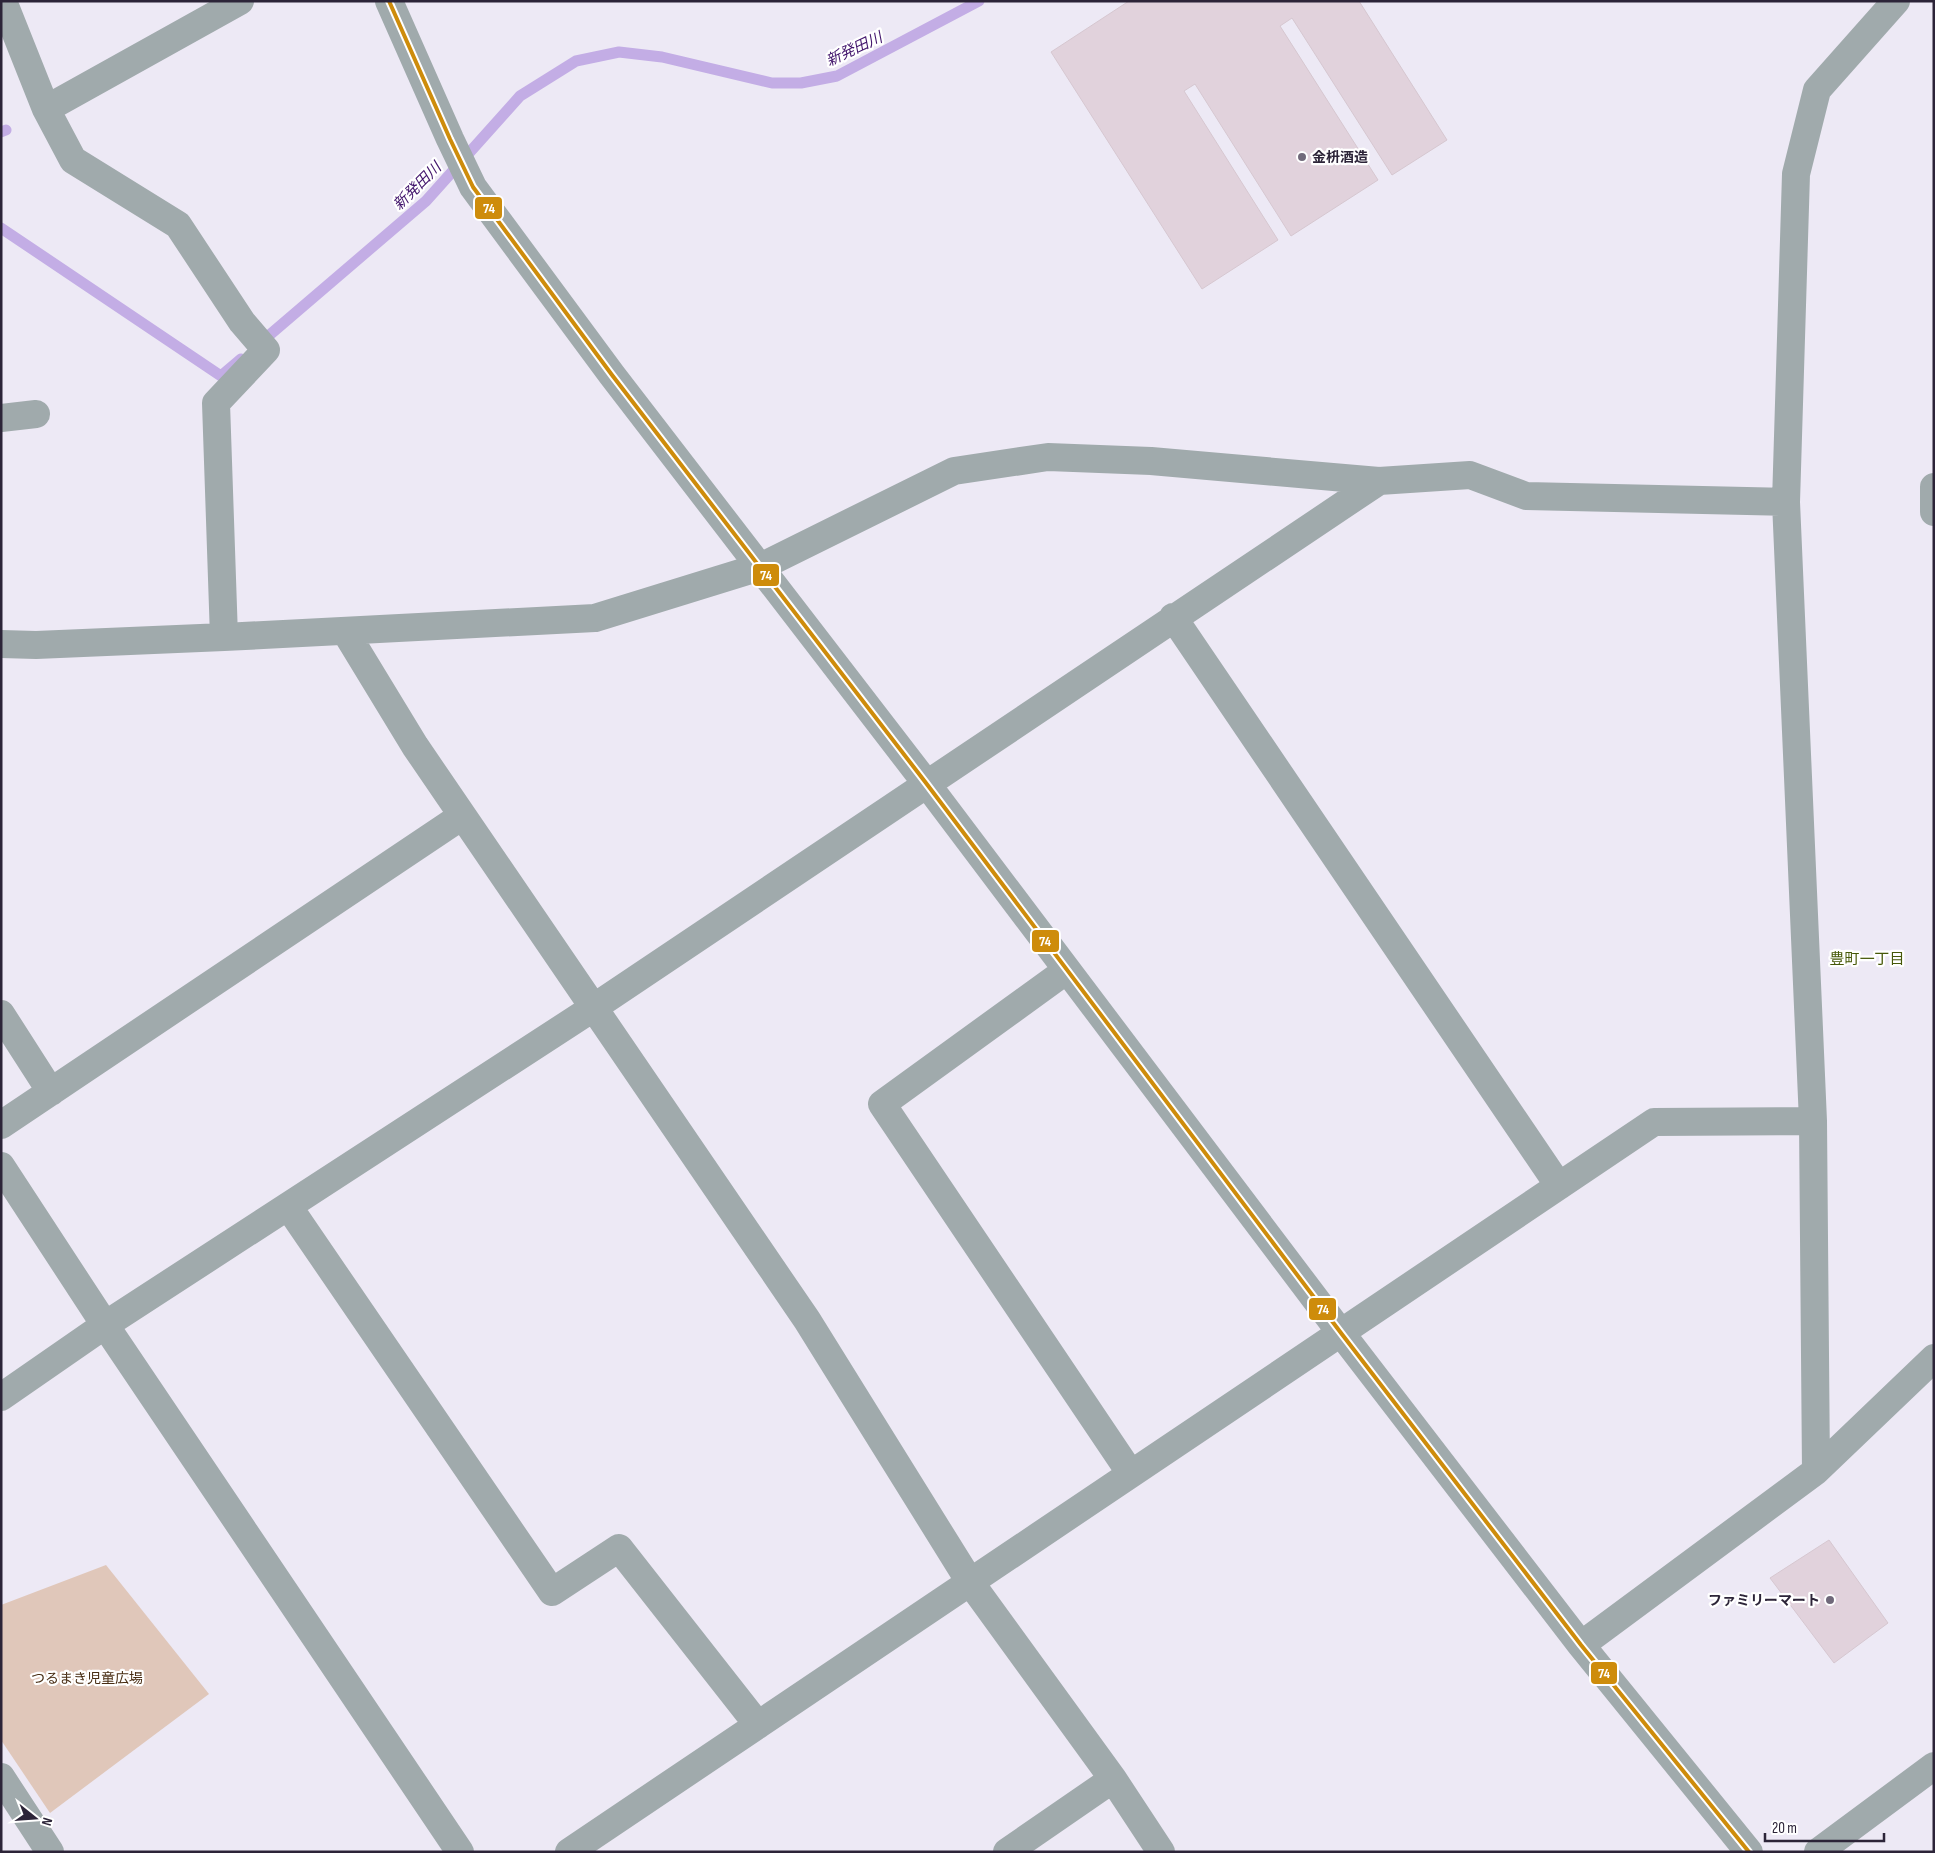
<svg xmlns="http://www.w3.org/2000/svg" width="1935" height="1853" viewBox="0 0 1935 1853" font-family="'Sofia Sans Condensed','Noto Sans JP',sans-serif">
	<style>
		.green { fill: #e0c7ba }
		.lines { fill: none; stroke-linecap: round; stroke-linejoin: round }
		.stream { stroke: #c3ade5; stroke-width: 11 }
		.building { fill: #e1d2dc; stroke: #d6c7d0 }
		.minor { stroke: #a0aaac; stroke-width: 28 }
		.bus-1-casing { stroke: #fff; stroke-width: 8 }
		.bus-1 { stroke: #ce8c0b; stroke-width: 4 }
		.poi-dot { fill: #70697a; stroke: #fff; stroke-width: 2 }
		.labels { text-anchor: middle; stroke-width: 4.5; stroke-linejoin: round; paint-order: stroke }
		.poi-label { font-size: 14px; font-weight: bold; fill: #2c2438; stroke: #fff; text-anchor: start }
		.park-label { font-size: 14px; fill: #482d13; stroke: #fff }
		.water-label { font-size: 15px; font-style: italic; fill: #42156c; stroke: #fff }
		.neighbourhood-label { font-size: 15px; fill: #465808; stroke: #fff }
		.line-badge { stroke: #fff; stroke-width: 2 }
		.badge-label { font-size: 14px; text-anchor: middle; font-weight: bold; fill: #fff }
	</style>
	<rect width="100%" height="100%" fill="#ede9f5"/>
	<path class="green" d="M106,1565l103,129 -159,119 -49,-73v-135z"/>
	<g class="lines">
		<path class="stream" d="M1,132l5,-2
			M1,228l220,148 20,-17
			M259,344l167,-143 94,-105 56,-35 43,-9 43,5 110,26h29l36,-7 142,-75"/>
	</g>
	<path class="building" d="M1129,1h230l88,139 -55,35 -100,-157 -12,8 98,154 -87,56 -96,-152 -11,7 94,149 -76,49 -151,-237z
		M1829,1540l59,83 -54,40 -64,-85z"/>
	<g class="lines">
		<path class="minor" d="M3,1l43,108 27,51 105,65 64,97 24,28 -50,53 8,234
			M389,1l61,138 23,48 139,188 314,408 415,550 240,312 168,207
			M46,109l194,-108
			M1,418l35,-4
			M1934,487v25
			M1173,617l386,569
			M345,631l70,115 392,574 163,262 143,197 48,73
			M1,644l35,1 188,-8 371,-19 165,-51 194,-96 94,-14 103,4 228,20 91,-6 56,21 260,6
			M1067,970l-185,134 249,370
			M1,1014l50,78
			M1,1125l461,-309
			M1,1166l104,159 355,527
			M288,1206l264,386 67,-44 139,177
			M1,1397l104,-72 488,-317 786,-527
			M1816,1471l118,-113
			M1581,1645l235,-174 -3,-350 -27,-619 10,-328 21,-84 79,-89
			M1,1777l49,75
			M569,1852l1085,-730 159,-1
			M1007,1852l106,-73
			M1818,1852l116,-86"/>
		<defs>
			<path id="bus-1" d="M389,1l61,138 23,48 139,188 314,408 415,550 240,312 168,207"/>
		</defs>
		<use href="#bus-1" class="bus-1-casing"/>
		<use href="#bus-1" class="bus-1"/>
	</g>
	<g class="poi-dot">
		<circle cx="1302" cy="157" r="5"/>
		<circle cx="1830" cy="1600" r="5"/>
	</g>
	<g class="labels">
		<g class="poi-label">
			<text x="1312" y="162">金枡酒造</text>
			<text x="1820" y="1605" text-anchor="end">ファミリーマート</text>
		</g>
		<g class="park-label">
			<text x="87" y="1683">つるまき児童広場</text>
		</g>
		<g class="water-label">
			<text transform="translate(854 49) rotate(-25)" y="5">新発田川</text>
			<text transform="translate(417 186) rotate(-45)" y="5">新発田川</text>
		</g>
		<g class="neighbourhood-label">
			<text x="1867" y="964">豊町一丁目</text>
		</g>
	</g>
	<g class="line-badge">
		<rect x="474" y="196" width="29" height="24" rx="5" fill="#ce8c0b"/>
		<rect x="752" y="563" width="28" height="24" rx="5" fill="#ce8c0b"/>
		<rect x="1031" y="929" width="29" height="24" rx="5" fill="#ce8c0b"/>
		<rect x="1308" y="1297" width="29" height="24" rx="5" fill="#ce8c0b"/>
		<rect x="1590" y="1661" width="28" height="24" rx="5" fill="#ce8c0b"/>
	</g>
	<g class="badge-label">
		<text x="489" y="213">74</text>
		<text x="766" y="580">74</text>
		<text x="1045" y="946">74</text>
		<text x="1323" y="1314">74</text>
		<text x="1604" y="1678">74</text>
	</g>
	<rect width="1935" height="1853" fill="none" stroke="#2c2438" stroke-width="5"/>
	<g transform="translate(35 1818) rotate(107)" stroke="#ffffff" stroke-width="4" paint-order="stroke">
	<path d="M0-4L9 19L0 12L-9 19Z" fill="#2c2438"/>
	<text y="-8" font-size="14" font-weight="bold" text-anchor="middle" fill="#2c2438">N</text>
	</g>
	<path d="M1765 1833v8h119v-8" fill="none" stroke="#2c2438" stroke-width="2.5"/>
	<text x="1772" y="1833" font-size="15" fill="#2c2438" stroke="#ffffff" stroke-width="4" paint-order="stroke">20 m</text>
</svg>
